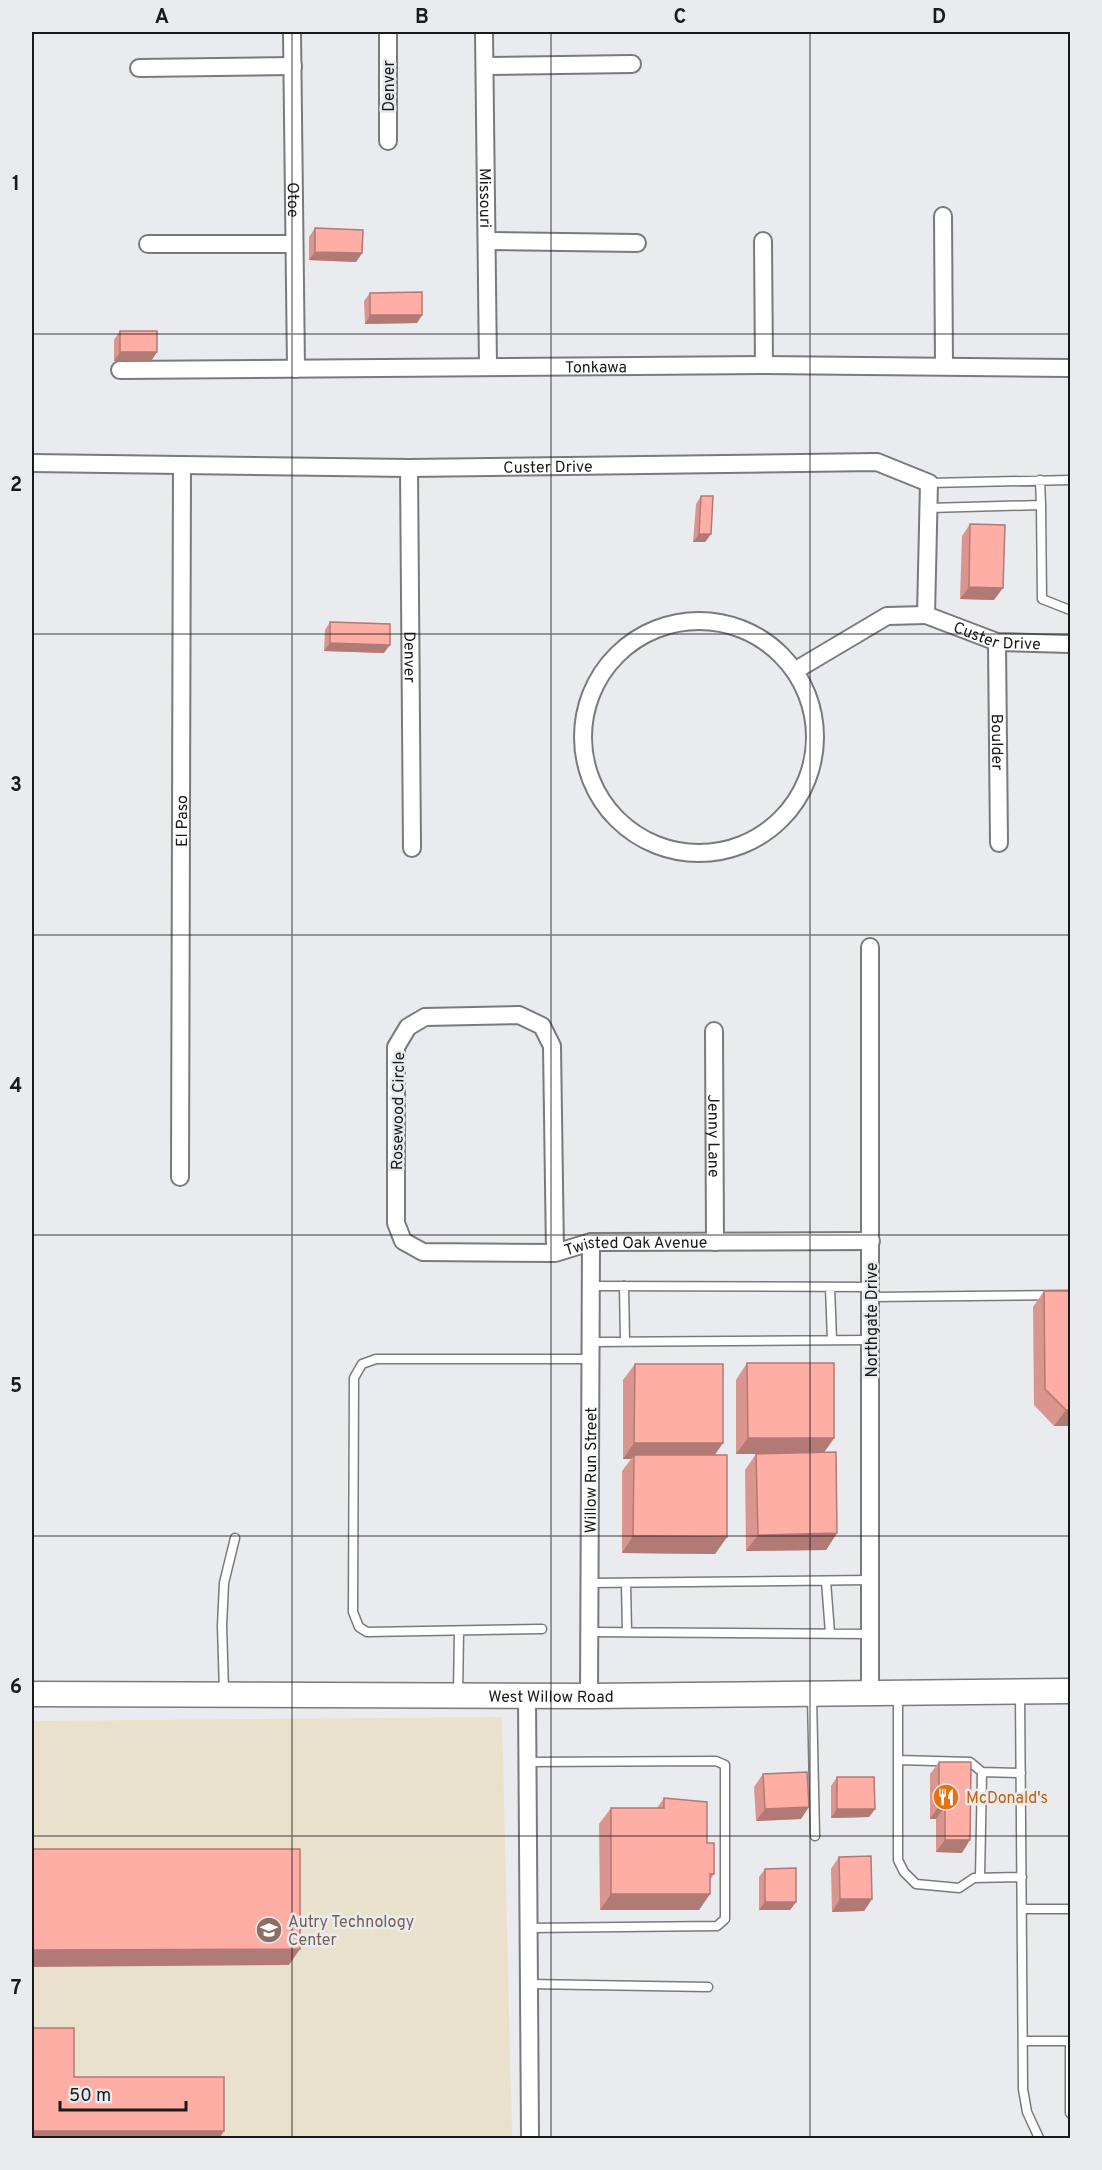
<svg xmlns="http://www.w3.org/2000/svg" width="1102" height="2170" viewBox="0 0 1102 2170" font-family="Overpass,sans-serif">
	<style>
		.commercial { fill: #eae1cc }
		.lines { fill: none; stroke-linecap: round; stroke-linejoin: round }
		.lane-casing { stroke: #797a7c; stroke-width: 11 }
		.street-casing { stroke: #797a7c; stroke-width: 20 }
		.secondary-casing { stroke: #797a7c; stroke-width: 27 }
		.lane { stroke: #fff; stroke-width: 8 }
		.street { stroke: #fff; stroke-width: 16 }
		.secondary { stroke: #fff; stroke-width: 24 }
		.wall { fill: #da968e }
		.shaded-wall { fill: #b27a74 }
		.building { fill: #feaea5; stroke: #b27a74; stroke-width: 1.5 }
		.grid { fill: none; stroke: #191a1a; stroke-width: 1.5; stroke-opacity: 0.55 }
		.labels { text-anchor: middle; stroke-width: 5; stroke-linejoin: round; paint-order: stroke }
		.street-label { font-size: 16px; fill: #191a1a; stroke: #eaebee }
		.food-label { font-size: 16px; fill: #c56008; stroke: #eaebee; text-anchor: start }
		.education-label { font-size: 16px; fill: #785e54; stroke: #eaebee; text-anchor: start }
		.neatline { fill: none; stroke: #191a1a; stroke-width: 2 }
		.grid-label { font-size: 20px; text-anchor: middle; font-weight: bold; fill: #191a1a }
	</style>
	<rect width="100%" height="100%" fill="#eaebee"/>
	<path class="commercial" d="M502,1717l10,421h-480v-417z"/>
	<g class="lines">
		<defs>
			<path id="lane" d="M1040,480l1,25
				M929,483l141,-3
				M929,508l112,-3 1,94 28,11
				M591,1286l280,1
				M624,1286l1,55
				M830,1287l2,53
				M871,1297l199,-2
				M591,1342l280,-2
				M826,1581l4,52
				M590,1583l280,-3
				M626,1583l1,49
				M542,1629l-175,3 -8,-5 -6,-15 1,-234 8,-14 14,-5h215
				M589,1632l281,2
				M224,1691l-2,-65 2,-43 11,-45
				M1020,1692l3,397 4,23 12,26
				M458,1695l1,-63
				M898,1695v165l6,12 12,12 43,4 15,-10 48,-1
				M812,1696l3,140
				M898,1760l72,2 12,10 39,1
				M527,1762l189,-1 9,4v154l-8,7 -189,2
				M980,1878l2,-106
				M1022,1909h48
				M529,1984l179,3
				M1023,2041h47
				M1070,2041v72"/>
			<g id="street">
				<path id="s1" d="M292,32l4,337"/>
				<path d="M388,32v109"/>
				<path id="s2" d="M484,32l4,335"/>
				<path d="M485,66l147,-2"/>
				<path d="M139,68l154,-2"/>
				<path d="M943,216l1,150"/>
				<path d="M487,241l150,2"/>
				<path d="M763,241l1,124"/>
				<path d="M148,244h145"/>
				<path id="s3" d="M120,370l644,-5 306,3"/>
				<path id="s4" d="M32,463l377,5 468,-6 52,21 -3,132 -39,1 -91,54"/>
				<path id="s5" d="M409,468l3,380"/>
				<path id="s6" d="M926,615l71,27 73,2"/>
				<circle cx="699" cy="737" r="116"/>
				<path id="s7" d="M997,642l2,201"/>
				<path d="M870,947v745"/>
				<path id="s8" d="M714,1031l1,211"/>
				<path id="s9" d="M180,1177l2,-712"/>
				<path id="s10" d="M555,1253l-3,-207 -10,-20 -23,-11 -94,2 -17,10 -12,20v176l7,18 20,11 132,1 36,-11 280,-1"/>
				<path d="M527,1696l3,442"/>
				<path id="s11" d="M589,1696l2,-454"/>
			</g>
			<g id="secondary">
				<path id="s12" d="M32,1694l557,2 481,-5"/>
			</g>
		</defs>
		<use href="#lane" class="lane-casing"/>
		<use href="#street" class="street-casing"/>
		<use href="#secondary" class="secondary-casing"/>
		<use href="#lane" class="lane"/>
		<use href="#street" class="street"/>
		<use href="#secondary" class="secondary"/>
	</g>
	<path class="wall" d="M315,228l47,25 -6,9 -47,-2v-23z
		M370,293l52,22 -5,8 -52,1 -1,-23z
		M120,331l37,21 -6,9h-37v-21z
		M701,496l10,38 -6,8h-12l3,-38z
		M970,524l24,76 -34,-1 2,-63z
		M330,622l54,31 -60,-2 1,-21z
		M1044,1291l27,135h-17l-20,-21 -1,-98z
		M747,1363l87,75 -10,14 13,81 -11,17 -80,1 -1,-81 11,-16h-20v-74z
		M635,1364l80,91 12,82 -12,17 -93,-1v-82l9,-12h-8v-79z
		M939,1762l23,91 -26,-1v-33h-6v-45z
		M763,1774l38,45 -45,2 -2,-34z
		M837,1777l38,32 -6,8 -38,1v-32z
		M664,1798l43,45 7,31 -4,6v14l-11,16h-99l-1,-86 12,-16h46z
		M839,1857l33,42 -8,12 -32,1 -1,-43z
		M765,1869l31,33 -6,8h-31v-33z"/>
	<path class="shaded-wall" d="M315,252l47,1 -6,9 -47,-2z
		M370,315h52l-5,8 -52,1z
		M120,352h37l-6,9h-37z
		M699,534h12l-6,8h-12z
		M969,587l34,1 -9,12 -34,-1z
		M330,643l60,2 -6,8 -60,-2z
		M1066,1410h5v16h-17z
		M748,1438h86l-11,16h-87z
		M634,1443h89l-11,16 -78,-4 -3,4h-8z
		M837,1533l-11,17 -80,1 12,-16z
		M633,1536l94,1 -12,17 -93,-1z
		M939,1806h6l-9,13h-6z
		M809,1807l-8,12 -45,2 9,-12z
		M837,1809h38l-6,8 -38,1z
		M945,1840h25l-8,13 -26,-1z
		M611,1894h99l-11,16h-99z
		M840,1899h32l-8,12 -32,1z
		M765,1902h31l-6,8h-31z
		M300,1949l-11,16 -257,2v-17z
		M32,2131h192l-5,8h-187z"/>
	<path class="building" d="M315,228l48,2 -1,23 -47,-1z
		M422,292v23h-52v-22z
		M120,331h37v21h-37z
		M701,496h12l-2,38h-12z
		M970,524l35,1 -2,63 -34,-1z
		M330,622l60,2v21l-60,-2z
		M1044,1291h27v119h-5l-21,-21z
		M747,1363h87v75h-86z
		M635,1364h88v79h-89z
		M836,1452l1,81 -79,2 -2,-81z
		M634,1455h93v82l-94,-1z
		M939,1762h32l-1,78h-25v-34h-6z
		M807,1772l2,35 -44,2 -2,-35z
		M837,1777h37l1,32h-38z
		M664,1798l43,4v41h7v31h-4v20h-99v-86h53z
		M32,1849h268v100l-268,1z
		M871,1856l1,43h-32l-1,-42z
		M796,1868v34h-31v-33z
		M32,2028h42v49h150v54h-192z"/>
	<path class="grid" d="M292,32v2106M551,32v2106M810,32v2106M32,334h1038M32,634h1038M32,935h1038M32,1235h1038M32,1536h1038M32,1836h1038"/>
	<defs>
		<symbol id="restaurant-disc" viewBox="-11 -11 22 22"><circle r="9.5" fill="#e8710a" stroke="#eaebee"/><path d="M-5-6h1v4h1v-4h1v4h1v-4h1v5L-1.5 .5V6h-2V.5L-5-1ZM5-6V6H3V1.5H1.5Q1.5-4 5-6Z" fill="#fff"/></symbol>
		<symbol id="university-disc" viewBox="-11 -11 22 22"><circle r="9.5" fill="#8d6e63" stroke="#eaebee"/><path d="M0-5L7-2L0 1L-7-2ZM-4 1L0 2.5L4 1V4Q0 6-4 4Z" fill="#fff"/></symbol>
	</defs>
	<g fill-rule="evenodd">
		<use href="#restaurant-disc" x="931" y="1782" width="30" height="30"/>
		<use href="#university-disc" x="254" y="1915" width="30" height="30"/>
	</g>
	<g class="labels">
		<g class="street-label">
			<text transform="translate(388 86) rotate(-90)" y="6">Denver</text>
			<text dy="6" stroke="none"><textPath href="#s2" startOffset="166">Missouri</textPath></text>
			<text dy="6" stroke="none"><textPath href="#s1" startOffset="168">Otoe</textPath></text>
			<text dy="6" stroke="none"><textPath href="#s3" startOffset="476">Tonkawa</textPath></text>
			<text dy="6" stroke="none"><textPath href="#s4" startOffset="516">Custer Drive</textPath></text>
			<text dy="6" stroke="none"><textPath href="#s6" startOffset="75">Custer Drive</textPath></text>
			<text dy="6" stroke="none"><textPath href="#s5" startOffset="189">Denver</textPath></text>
			<text dy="6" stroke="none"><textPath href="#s7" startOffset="100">Boulder</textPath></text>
			<text dy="6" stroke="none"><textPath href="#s9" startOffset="356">El Paso</textPath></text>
			<text transform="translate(397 1111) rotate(-89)" y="6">Rosewood Circle</text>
			<text dy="6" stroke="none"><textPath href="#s8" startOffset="105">Jenny Lane</textPath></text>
			<text dy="6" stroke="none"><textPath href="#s10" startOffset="824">Twisted Oak Avenue</textPath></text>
			<text transform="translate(871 1320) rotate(-90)" y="6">Northgate Drive</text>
			<text dy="6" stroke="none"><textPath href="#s11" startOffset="226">Willow Run Street</textPath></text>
			<text dy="6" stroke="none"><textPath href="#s12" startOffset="519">West Willow Road</textPath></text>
		</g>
		<g class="food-label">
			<text x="966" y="1803">McDonald's</text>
		</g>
		<g class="education-label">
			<text x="288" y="1927">Autry Technology<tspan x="288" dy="18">Center</tspan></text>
		</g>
	</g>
	<rect width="1102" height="2170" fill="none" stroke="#eaebee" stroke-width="66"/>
	<path d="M60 2101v9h126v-9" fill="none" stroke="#191a1a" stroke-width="3"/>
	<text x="69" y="2101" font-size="18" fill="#191a1a" stroke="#eaebee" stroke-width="4.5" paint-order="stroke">50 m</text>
	<rect x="33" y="33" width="1036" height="2104" class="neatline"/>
	<g class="grid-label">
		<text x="162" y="23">A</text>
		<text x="422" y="23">B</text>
		<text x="680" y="23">C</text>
		<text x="939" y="23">D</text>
		<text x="16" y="190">1</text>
		<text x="16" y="491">2</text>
		<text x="16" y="791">3</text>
		<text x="16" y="1092">4</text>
		<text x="16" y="1392">5</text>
		<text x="16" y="1693">6</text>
		<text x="16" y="1994">7</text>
	</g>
</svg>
